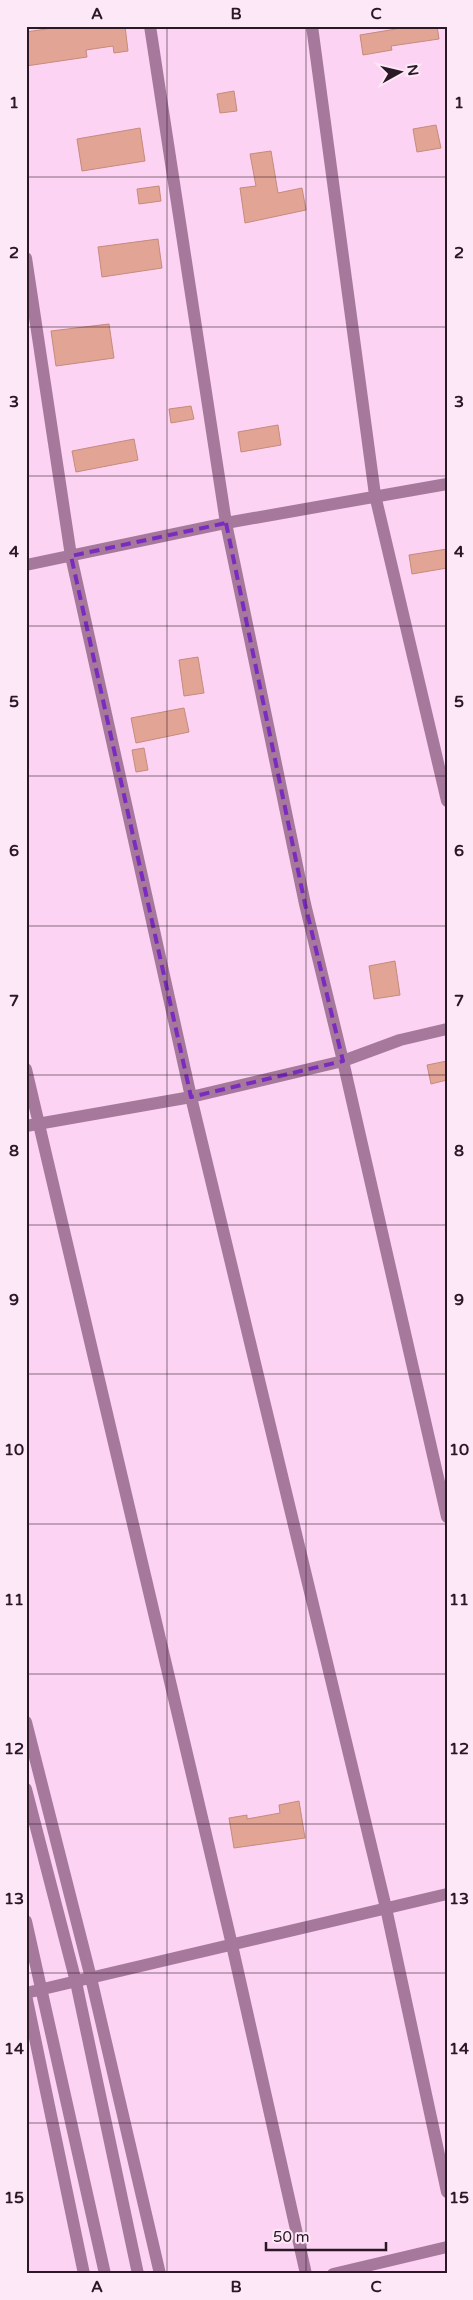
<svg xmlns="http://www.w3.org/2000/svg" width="473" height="2300" viewBox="0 0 473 2300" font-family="'Varela Round',sans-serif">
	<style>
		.building { fill: #e2a595; stroke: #c68a7c }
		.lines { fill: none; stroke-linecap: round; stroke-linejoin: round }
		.minor { stroke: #a6799c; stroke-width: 12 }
		.marked { fill: none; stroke: #7b2cbf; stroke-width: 4; stroke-dasharray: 10 6; stroke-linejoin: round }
		.grid { fill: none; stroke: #2a1826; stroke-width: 1; stroke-opacity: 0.55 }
		.neatline { fill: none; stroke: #2a1826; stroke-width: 2 }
		.grid-label { font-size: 16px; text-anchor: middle; font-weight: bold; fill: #2a1826 }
	</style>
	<rect width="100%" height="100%" fill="#fcd3f2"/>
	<path class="building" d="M66,26h59l3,25 -14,2 -1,-7 -27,4 1,7 -61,9v-34z
		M395,26h42l2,13 -48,7 1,4 -29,5 -3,-20 36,-6z
		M234,91l3,20 -17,2 -3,-19z
		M436,125l5,23 -24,4 -4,-23z
		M140,128l5,33 -63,10 -5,-32z
		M271,151l7,42 24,-5 4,22 -61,13 -5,-35 16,-2 -6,-32z
		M159,186l2,15 -22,3 -2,-15z
		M158,239l4,29 -60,9 -4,-30z
		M109,324l5,34 -58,8 -5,-35z
		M191,406l3,13 -23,4 -2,-14z
		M278,425l3,20 -40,7 -3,-20z
		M134,439l4,21 -62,12 -4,-21z
		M447,549v19l-35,6 -3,-19z
		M198,657l6,36 -20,3 -5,-36z
		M184,708l5,24 -53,11 -5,-25z
		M144,748l4,22 -12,2 -4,-22z
		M395,961l5,34 -26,4 -5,-33z
		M447,1061v19l-16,4 -4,-19z
		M299,1801l6,37 -71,10 -5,-30 18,-3v4l33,-6 -1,-8z"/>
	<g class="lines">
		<path class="minor" d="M150,26l76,497 79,381 38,157 104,456
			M312,26l63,469 72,306
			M26,258l45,298 120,541 195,811 61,284
			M26,565l200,-42 221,-39
			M26,1069l206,876 74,329
			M26,1126l165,-29 152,-36 57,-21 47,-11
			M26,1722l65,256 69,296
			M26,1789l50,193 62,292
			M26,1921l79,353
			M26,1993l421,-99
			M26,1995l58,279
			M333,2274l114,-27"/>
	</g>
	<path class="marked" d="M226,523l79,381 38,157 -152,36 -120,-541z"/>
	<path class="grid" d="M167,26v2248M306,26v2248M26,177h421M26,327h421M26,476h421M26,626h421M26,776h421M26,926h421M26,1075h421M26,1225h421M26,1374h421M26,1524h421M26,1674h421M26,1824h421M26,1973h421M26,2123h421"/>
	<rect width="473" height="2300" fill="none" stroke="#fde8f7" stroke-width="55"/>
	<g transform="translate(400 72) rotate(82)" stroke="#fde8f7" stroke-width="4" paint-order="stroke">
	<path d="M0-4L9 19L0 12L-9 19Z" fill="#2a1826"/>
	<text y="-8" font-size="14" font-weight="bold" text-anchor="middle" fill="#2a1826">N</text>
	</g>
	<path d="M266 2242v8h120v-8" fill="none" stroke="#2a1826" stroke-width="2.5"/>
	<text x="273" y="2242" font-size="15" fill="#2a1826" stroke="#fde8f7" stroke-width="4" paint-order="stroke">50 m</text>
	<rect x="28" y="28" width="418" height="2244" class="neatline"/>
	<g class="grid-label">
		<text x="97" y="19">A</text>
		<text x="236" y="19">B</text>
		<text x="376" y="19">C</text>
		<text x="14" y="108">1</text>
		<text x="459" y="108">1</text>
		<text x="14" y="258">2</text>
		<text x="459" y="258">2</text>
		<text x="14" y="407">3</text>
		<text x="459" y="407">3</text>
		<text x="14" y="557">4</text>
		<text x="459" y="557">4</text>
		<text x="14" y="707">5</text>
		<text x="459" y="707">5</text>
		<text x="14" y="856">6</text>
		<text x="459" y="856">6</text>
		<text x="14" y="1006">7</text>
		<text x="459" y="1006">7</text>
		<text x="14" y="1156">8</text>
		<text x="459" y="1156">8</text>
		<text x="14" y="1305">9</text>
		<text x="459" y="1305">9</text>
		<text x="14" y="1455">10</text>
		<text x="459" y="1455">10</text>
		<text x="14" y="1605">11</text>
		<text x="459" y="1605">11</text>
		<text x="14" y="1754">12</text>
		<text x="459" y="1754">12</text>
		<text x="14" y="1904">13</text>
		<text x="459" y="1904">13</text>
		<text x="14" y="2054">14</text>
		<text x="459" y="2054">14</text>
		<text x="14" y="2203">15</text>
		<text x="459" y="2203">15</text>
		<text x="97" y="2292">A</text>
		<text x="236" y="2292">B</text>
		<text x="376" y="2292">C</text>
	</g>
</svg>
